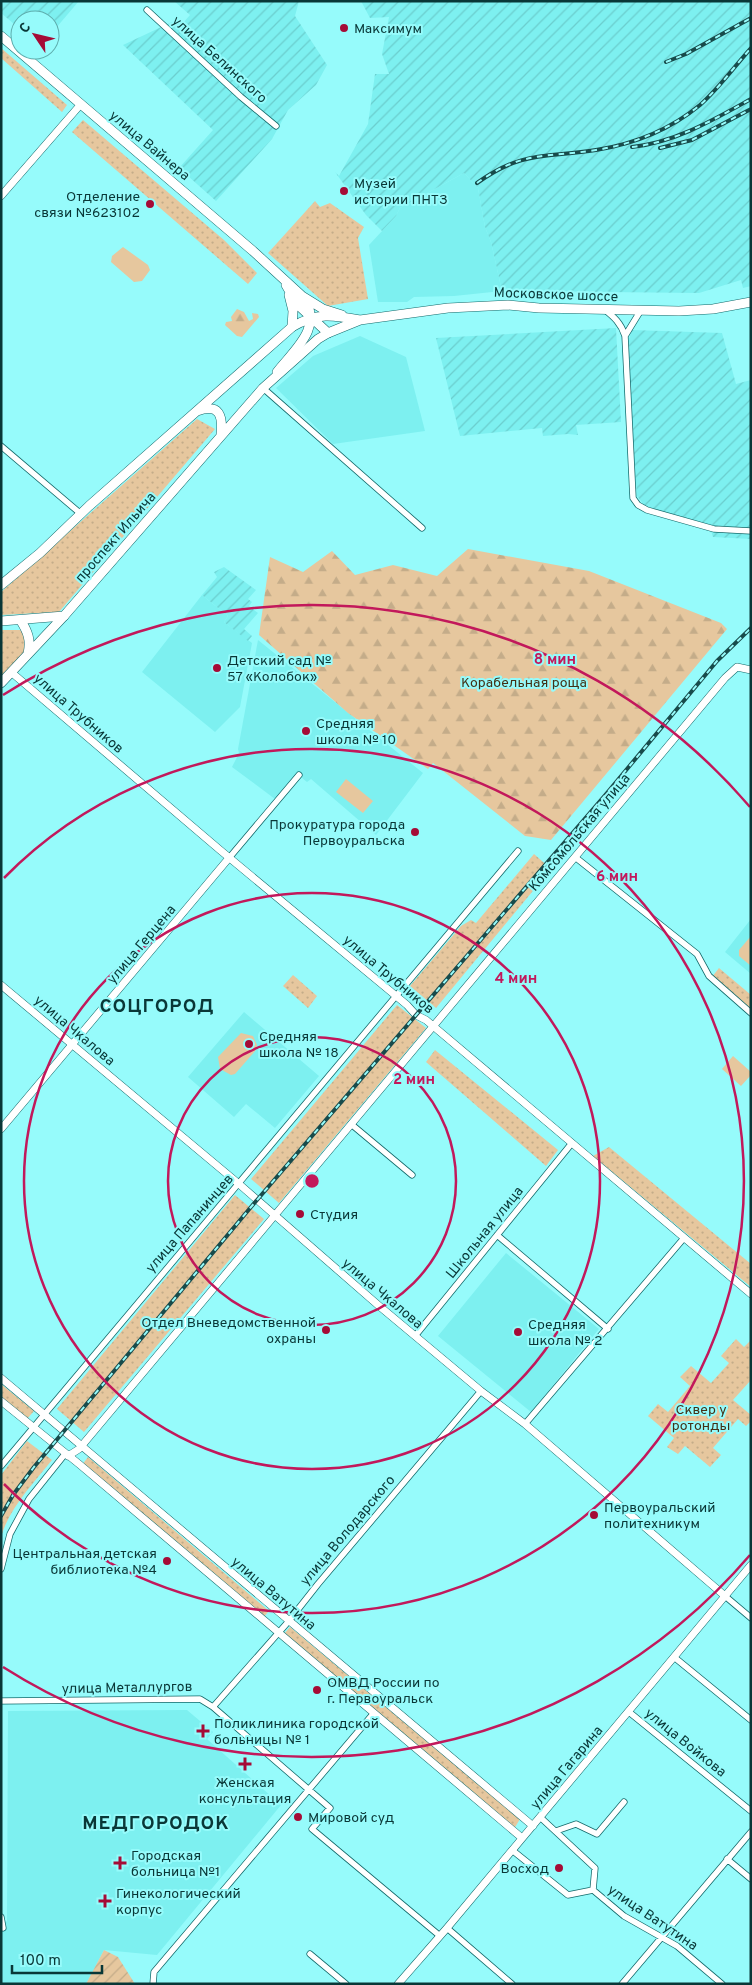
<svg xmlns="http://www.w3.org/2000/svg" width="752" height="1985" viewBox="0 0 752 1985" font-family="Overpass,sans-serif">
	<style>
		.built { fill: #7df0f0 }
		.industrial { fill: url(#industrial-furrows) }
		.grass { fill: url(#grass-dots) }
		.forest { fill: url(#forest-firs) }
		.garden { fill: url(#garden-furrows) }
		.pitch { fill: #e6c79e }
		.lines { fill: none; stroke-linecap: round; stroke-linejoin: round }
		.minor-casing { stroke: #146a6b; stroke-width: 7 }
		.tertiary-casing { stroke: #146a6b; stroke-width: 8 }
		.secondary-casing { stroke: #146a6b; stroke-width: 10 }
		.primary-casing { stroke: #146a6b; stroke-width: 10 }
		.minor { stroke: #fff; stroke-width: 5.5 }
		.tertiary { stroke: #fff; stroke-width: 7 }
		.secondary { stroke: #fff; stroke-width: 9 }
		.primary { stroke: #fff; stroke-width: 9 }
		.rail-casing { stroke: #184b4b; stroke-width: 4 }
		.rail { stroke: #96fbfb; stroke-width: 2; stroke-dasharray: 5.5; stroke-linecap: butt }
		.ring { fill: none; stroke: #c2185b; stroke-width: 2.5 }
		.poi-dot { fill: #a50b36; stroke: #96fbfb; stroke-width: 2 }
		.labels { text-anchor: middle; stroke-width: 4; stroke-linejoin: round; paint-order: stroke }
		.poi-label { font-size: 14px; fill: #093737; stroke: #96fbfb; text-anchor: start }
		.street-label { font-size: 14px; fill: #093737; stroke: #96fbfb }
		.park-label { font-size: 14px; fill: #433116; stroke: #96fbfb }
		.district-label { font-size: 19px; font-weight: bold; letter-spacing: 1px; fill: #093737; stroke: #96fbfb }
		.centre { fill: #c2185b; stroke: #96fbfb; stroke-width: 2.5 }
		.ring-label { font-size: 15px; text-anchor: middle; font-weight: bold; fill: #c2185b; stroke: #96fbfb; stroke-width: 4; stroke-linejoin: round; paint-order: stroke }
	</style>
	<defs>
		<pattern id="industrial-furrows" width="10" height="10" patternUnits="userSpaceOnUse" patternTransform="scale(1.25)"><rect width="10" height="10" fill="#7df0f0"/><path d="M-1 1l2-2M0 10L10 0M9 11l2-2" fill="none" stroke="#6bcece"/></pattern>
		<pattern id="grass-dots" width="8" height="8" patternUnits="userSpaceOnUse" patternTransform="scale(1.25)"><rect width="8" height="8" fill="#e6c79e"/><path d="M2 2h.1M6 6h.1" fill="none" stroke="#c4ac89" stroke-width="1.8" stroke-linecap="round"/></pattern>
		<pattern id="forest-firs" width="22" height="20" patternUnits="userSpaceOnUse" patternTransform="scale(1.25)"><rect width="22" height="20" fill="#e6c79e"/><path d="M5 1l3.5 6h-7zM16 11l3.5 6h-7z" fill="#c4ac89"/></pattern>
		<pattern id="garden-furrows" width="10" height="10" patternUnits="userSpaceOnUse" patternTransform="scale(1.25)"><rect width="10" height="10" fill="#e6c79e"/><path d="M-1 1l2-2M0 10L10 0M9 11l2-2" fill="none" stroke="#c4ac89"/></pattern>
	</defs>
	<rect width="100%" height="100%" fill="#96fbfb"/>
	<path class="built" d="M464,173l14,15 7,39 6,15 11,49 -48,5 -40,1 -7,5h-29l-9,-57 27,-29 4,-8z
		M360,336l46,21 19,74 -92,13 -57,-56 37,-32z
		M202,595l26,21 -4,6 28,21 -12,64 -25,25 -73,-60z
		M258,640l165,133 -47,62 -65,-56 -4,3 -11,-9 -21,26 -43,-32 7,-14 -1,-4z
		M751,919v55l-26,-22z
		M244,1012l75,64 -44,52 -29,-24 -12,13 -46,-40z
		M506,1253l93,76 -68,83 -93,-76z
		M187,1710l26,22 -6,7 74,66 -124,150 -53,-5 -18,34h-85v-59l6,-4 1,-210z"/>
	<path class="industrial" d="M1,1h78l-29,34v-15h-30v9l-19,-16z
		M174,1h125l-4,15 32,49 -11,20 -28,25 -16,29 -56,62 -37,-33 34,-38 -90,-85 51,-24 8,3 8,-9z
		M361,1h390v285l-8,2 -2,-8 -42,13 -197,-2 -11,-49 -6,-15 -7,-39 -14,-15 -64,35 -4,8 -14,15 -16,-16 -31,-43 4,4 29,-52 7,-50h14l-7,-20 7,-37 -19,1z
		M616,328l5,94 -45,3 2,10 -10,-1 -25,2 -1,-8 -82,8 -24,-98z
		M632,330l90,3 14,51 15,-4v159l-38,-2 -3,-9 -66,-23 -7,-9 -7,-75 -3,-77z
		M224,567l32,23 -8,9 4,3 -3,4 9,7 -14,16 8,7 -4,5 -24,-19 4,-6 -26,-21 15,-18 -3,-5z"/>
	<path class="grass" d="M1,48l66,57 -5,7 -61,-54z
		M83,120l141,120 33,33 -9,11 -176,-152z
		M315,201l5,6 10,-4 34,24 -6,11 10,61 -40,7 -60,-53z
		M197,419l18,10 -156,183 -58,3v-23z
		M1,630h19l6,5 -2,17 -23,27z
		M534,854l17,15 -115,139 -26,-22 51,-60 10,-6 5,3z
		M719,968l32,27v15l-39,-33z
		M293,975l24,21 -9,12 -25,-22z
		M397,1005l29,23 -147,175 -28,-24z
		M435,1050l123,100 -12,16 -120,-104z
		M609,1147l142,117v23l-158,-131z
		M235,1195l29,24 -180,213 -27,-23z
		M736,1339l8,8 7,-7v40l-18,20 18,15v6l-5,5 -8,-7 -25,29 8,7 -11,12 -25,-21 -7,8 -11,-7 7,-9 -26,-22 10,-12 10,8 22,-26 -10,-9 11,-11 20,17 18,-20 -8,-7z
		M1,1384l33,27 -7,8 -26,-22z
		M27,1441l25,19c-18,23 -43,48 -51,77v-62z
		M88,1457l181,154 -6,7 -181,-153z
		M290,1627l230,192 -6,10 -230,-195z"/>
	<path class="forest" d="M237,309l7,3 5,9 4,-2 -1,-6 6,1 1,3 -17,20 -5,-1 -12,-11 1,-3 6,-1 -1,-4z
		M468,549l121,22 132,52 6,6 -176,211 -26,-4 -92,-73 -5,6 -80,-56 -89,-78 11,-78 33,15 29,-21 23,24 38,-10 44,11z"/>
	<path class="garden" d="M104,1950l14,7 17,27h-49z"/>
	<path class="pitch" d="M123,247l25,18 2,5 -8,11 -8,1 -23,-20 1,-6z
		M346,779l27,22 -10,12 -27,-21z
		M751,936v30l-12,-10v-6z
		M241,1033l12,3 4,9 -1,5 -21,24 -4,1 -11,-6 -2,-12z
		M733,1056l18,16v3l-10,11 -19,-17z"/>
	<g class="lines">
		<defs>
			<path id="minor" d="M147,10l94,87 35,29
				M604,309c10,8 17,14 21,27l8,162 5,7 9,5 67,19 37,2
				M625,336l16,-26
				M263,388l159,140
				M1,446l80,68
				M575,857l122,97 12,22 42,37
				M229,858l70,-83
				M351,1124l61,51
				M497,1235l111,94
				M415,1336l157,-193
				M525,1424l159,-186
				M1,1466l517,-615
				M1,1569l9,-35 19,-35 36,-45
				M725,1596l26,22
				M674,1657l77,63
				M1,1701l199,-2 13,8 117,101 -18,21 128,107
				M213,1707l75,-85 30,-38 163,-193
				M629,1712l122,99
				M540,1817l55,51 -2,22
				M556,1831l20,-7 21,10 27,-32
				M512,1850l56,45 25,-5
				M727,1859l24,20
				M593,1890l31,26 53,30 45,38
				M1,1917l2,11
				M447,1928l65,56
				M310,1954l36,30
				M153,1984l1,-12 219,-258
				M622,1984l129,-152"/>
			<path id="tertiary" d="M1,196l80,-92
				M11,672l209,178 187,155 9,10 10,5 325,274
				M1,985l238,199 139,121 103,86 44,33 200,172
				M1,1129l228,-271
				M1,1378l532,448
				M1,1401l78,63 443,374
				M68,1456l11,-7 646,-771 12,-11 14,3
				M398,1984l49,-56 304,-363"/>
			<path id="secondary" d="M1,36l252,215 49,45 21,13 19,6
				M286,285l11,19 31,29
				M289,295l4,16 -1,16
				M277,372c18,-23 46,-44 27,-74
				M21,621c7,11 10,19 7,33
				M1,683l63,-67"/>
			<path id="primary" d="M197,411c23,-8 26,5 24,24
				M1,585l39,-32 49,-47 203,-179c25,-15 41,-12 68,-7
				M1,621l63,-5 199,-228 55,-49 10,-6 32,-13 88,-12 60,-3 31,3 140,3 34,-2 38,-7"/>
		</defs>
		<use href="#minor" class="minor-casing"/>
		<use href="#tertiary" class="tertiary-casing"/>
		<use href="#secondary" class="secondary-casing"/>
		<use href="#primary" class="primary-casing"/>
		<use href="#minor" class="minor"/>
		<use href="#tertiary" class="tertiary"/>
		<use href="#secondary" class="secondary"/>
		<use href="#primary" class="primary"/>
		<defs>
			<path id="rail" d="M666,62l20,-8 65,-36
				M632,147c44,-5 81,-27 119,-48
				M660,148l32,-8 59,-31
				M477,183c46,-33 69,-25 119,-33 38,-6 75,-21 104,-45 19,-17 34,-38 51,-57
				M1,1516l12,-21 21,-28 217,-260 356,-414 110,-132 34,-33"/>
		</defs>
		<use href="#rail" class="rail-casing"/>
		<use href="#rail" class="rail"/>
	</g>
	<g class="ring">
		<circle cx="312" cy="1181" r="144"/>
		<circle cx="312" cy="1181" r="288"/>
		<path d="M4 878A432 432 0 1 1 4 1484"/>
		<path d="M750 1555A576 576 0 0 1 3 1667M3 695A576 576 0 0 1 750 807"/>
	</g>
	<g class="poi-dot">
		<circle cx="344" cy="28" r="5"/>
		<circle cx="344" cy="191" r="5"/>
		<circle cx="150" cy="204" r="5"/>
		<circle cx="217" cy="668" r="5"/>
		<circle cx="306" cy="731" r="5"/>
		<circle cx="415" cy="832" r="5"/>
		<circle cx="249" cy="1044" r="5"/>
		<circle cx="300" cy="1214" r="5"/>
		<circle cx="326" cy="1330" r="5"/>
		<circle cx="518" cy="1332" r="5"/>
		<circle cx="594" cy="1515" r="5"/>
		<circle cx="167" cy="1561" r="5"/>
		<circle cx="317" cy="1690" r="5"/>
		<path d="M200.5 1723.5h5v5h5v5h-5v5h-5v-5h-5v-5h5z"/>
		<path d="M242.5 1756.5h5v5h5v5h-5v5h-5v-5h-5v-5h5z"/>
		<circle cx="298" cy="1817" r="5"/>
		<path d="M117.5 1855.5h5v5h5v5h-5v5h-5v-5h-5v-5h5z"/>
		<circle cx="559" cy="1868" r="5"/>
		<path d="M102.5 1893.5h5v5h5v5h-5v5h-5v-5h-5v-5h5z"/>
	</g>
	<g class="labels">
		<g class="poi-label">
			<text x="354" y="33">Максимум</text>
			<text x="354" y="188">Музей<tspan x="354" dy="16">истории ПНТЗ</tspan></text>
			<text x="140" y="201" text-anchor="end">Отделение<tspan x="140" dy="16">связи №623102</tspan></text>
			<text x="227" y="665">Детский сад №<tspan x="227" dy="16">57 «Колобок»</tspan></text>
			<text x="316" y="728">Средняя<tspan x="316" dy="16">школа № 10</tspan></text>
			<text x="405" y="829" text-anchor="end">Прокуратура города<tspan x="405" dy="16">Первоуральска</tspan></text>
			<text x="259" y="1041">Средняя<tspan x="259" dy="16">школа № 18</tspan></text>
			<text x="310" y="1219">Студия</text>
			<text x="316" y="1327" text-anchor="end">Отдел Вневедомственной<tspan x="316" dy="16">охраны</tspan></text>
			<text x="528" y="1329">Средняя<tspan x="528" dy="16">школа № 2</tspan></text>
			<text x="604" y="1512">Первоуральский<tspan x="604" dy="16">политехникум</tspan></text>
			<text x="157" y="1558" text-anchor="end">Центральная детская<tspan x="157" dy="16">библиотека №4</tspan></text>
			<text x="327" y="1687">ОМВД России по<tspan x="327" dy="16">г. Первоуральск</tspan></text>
			<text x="214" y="1728">Поликлиника городской<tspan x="214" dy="16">больницы № 1</tspan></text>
			<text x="245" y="1787" text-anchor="middle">Женская<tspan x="245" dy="16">консультация</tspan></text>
			<text x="308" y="1822">Мировой суд</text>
			<text x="131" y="1860">Городская<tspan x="131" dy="16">больница №1</tspan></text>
			<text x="549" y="1873" text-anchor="end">Восход</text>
			<text x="116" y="1898">Гинекологический<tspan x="116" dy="16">корпус</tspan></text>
		</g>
		<g class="street-label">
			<text transform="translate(220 59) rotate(42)" y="5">улица Белинского</text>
			<text transform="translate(150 145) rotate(40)" y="5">улица Вайнера</text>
			<text transform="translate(556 294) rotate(2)" y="5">Московское шоссе</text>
			<text transform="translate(115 537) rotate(-49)" y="5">проспект Ильича</text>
			<text transform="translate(79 713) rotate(41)" y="5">улица Трубников</text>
			<text transform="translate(579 832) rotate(-50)" y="5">Комсомольская улица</text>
			<text transform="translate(141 944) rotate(-50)" y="5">улица Герцена</text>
			<text transform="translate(389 974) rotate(40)" y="5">улица Трубников</text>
			<text transform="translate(75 1030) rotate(40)" y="5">улица Чкалова</text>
			<text transform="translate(189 1223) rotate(-49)" y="5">улица Папанинцев</text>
			<text transform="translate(484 1232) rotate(-51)" y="5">Школьная улица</text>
			<text transform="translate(383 1293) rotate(40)" y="5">улица Чкалова</text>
			<text transform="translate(347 1530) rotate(-50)" y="5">улица Володарского</text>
			<text transform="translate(274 1593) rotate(40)" y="5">улица Ватутина</text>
			<text transform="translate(127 1687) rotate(-1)" y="5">улица Металлургов</text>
			<text transform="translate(686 1742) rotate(39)" y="5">улица Войкова</text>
			<text transform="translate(566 1767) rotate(-50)" y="5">улица Гагарина</text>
			<text transform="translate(653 1917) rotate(34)" y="5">улица Ватутина</text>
		</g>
		<g class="park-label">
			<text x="524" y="687">Корабельная роща</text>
			<text x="701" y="1414">Сквер у<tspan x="701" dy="16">ротонды</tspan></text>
		</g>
		<g class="district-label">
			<text x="157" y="1012">СОЦГОРОД</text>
			<text x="156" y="1829">МЕДГОРОДОК</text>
		</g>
	</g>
	<circle cx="312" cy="1181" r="8" class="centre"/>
	<g class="ring-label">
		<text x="555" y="664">8 мин</text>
		<text x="617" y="881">6 мин</text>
		<text x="516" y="983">4 мин</text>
		<text x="414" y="1084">2 мин</text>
	</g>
	<rect width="752" height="1985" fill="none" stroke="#093737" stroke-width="5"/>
	<g transform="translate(35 35) rotate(305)"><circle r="24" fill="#96fbfb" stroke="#5eadad"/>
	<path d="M0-4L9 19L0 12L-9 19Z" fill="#a50b36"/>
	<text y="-8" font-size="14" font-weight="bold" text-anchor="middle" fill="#093737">С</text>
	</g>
	<path d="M12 1965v8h90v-8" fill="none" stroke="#093737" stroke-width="2.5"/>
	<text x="20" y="1965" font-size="15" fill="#093737" stroke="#96fbfb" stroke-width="4" paint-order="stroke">100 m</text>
</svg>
